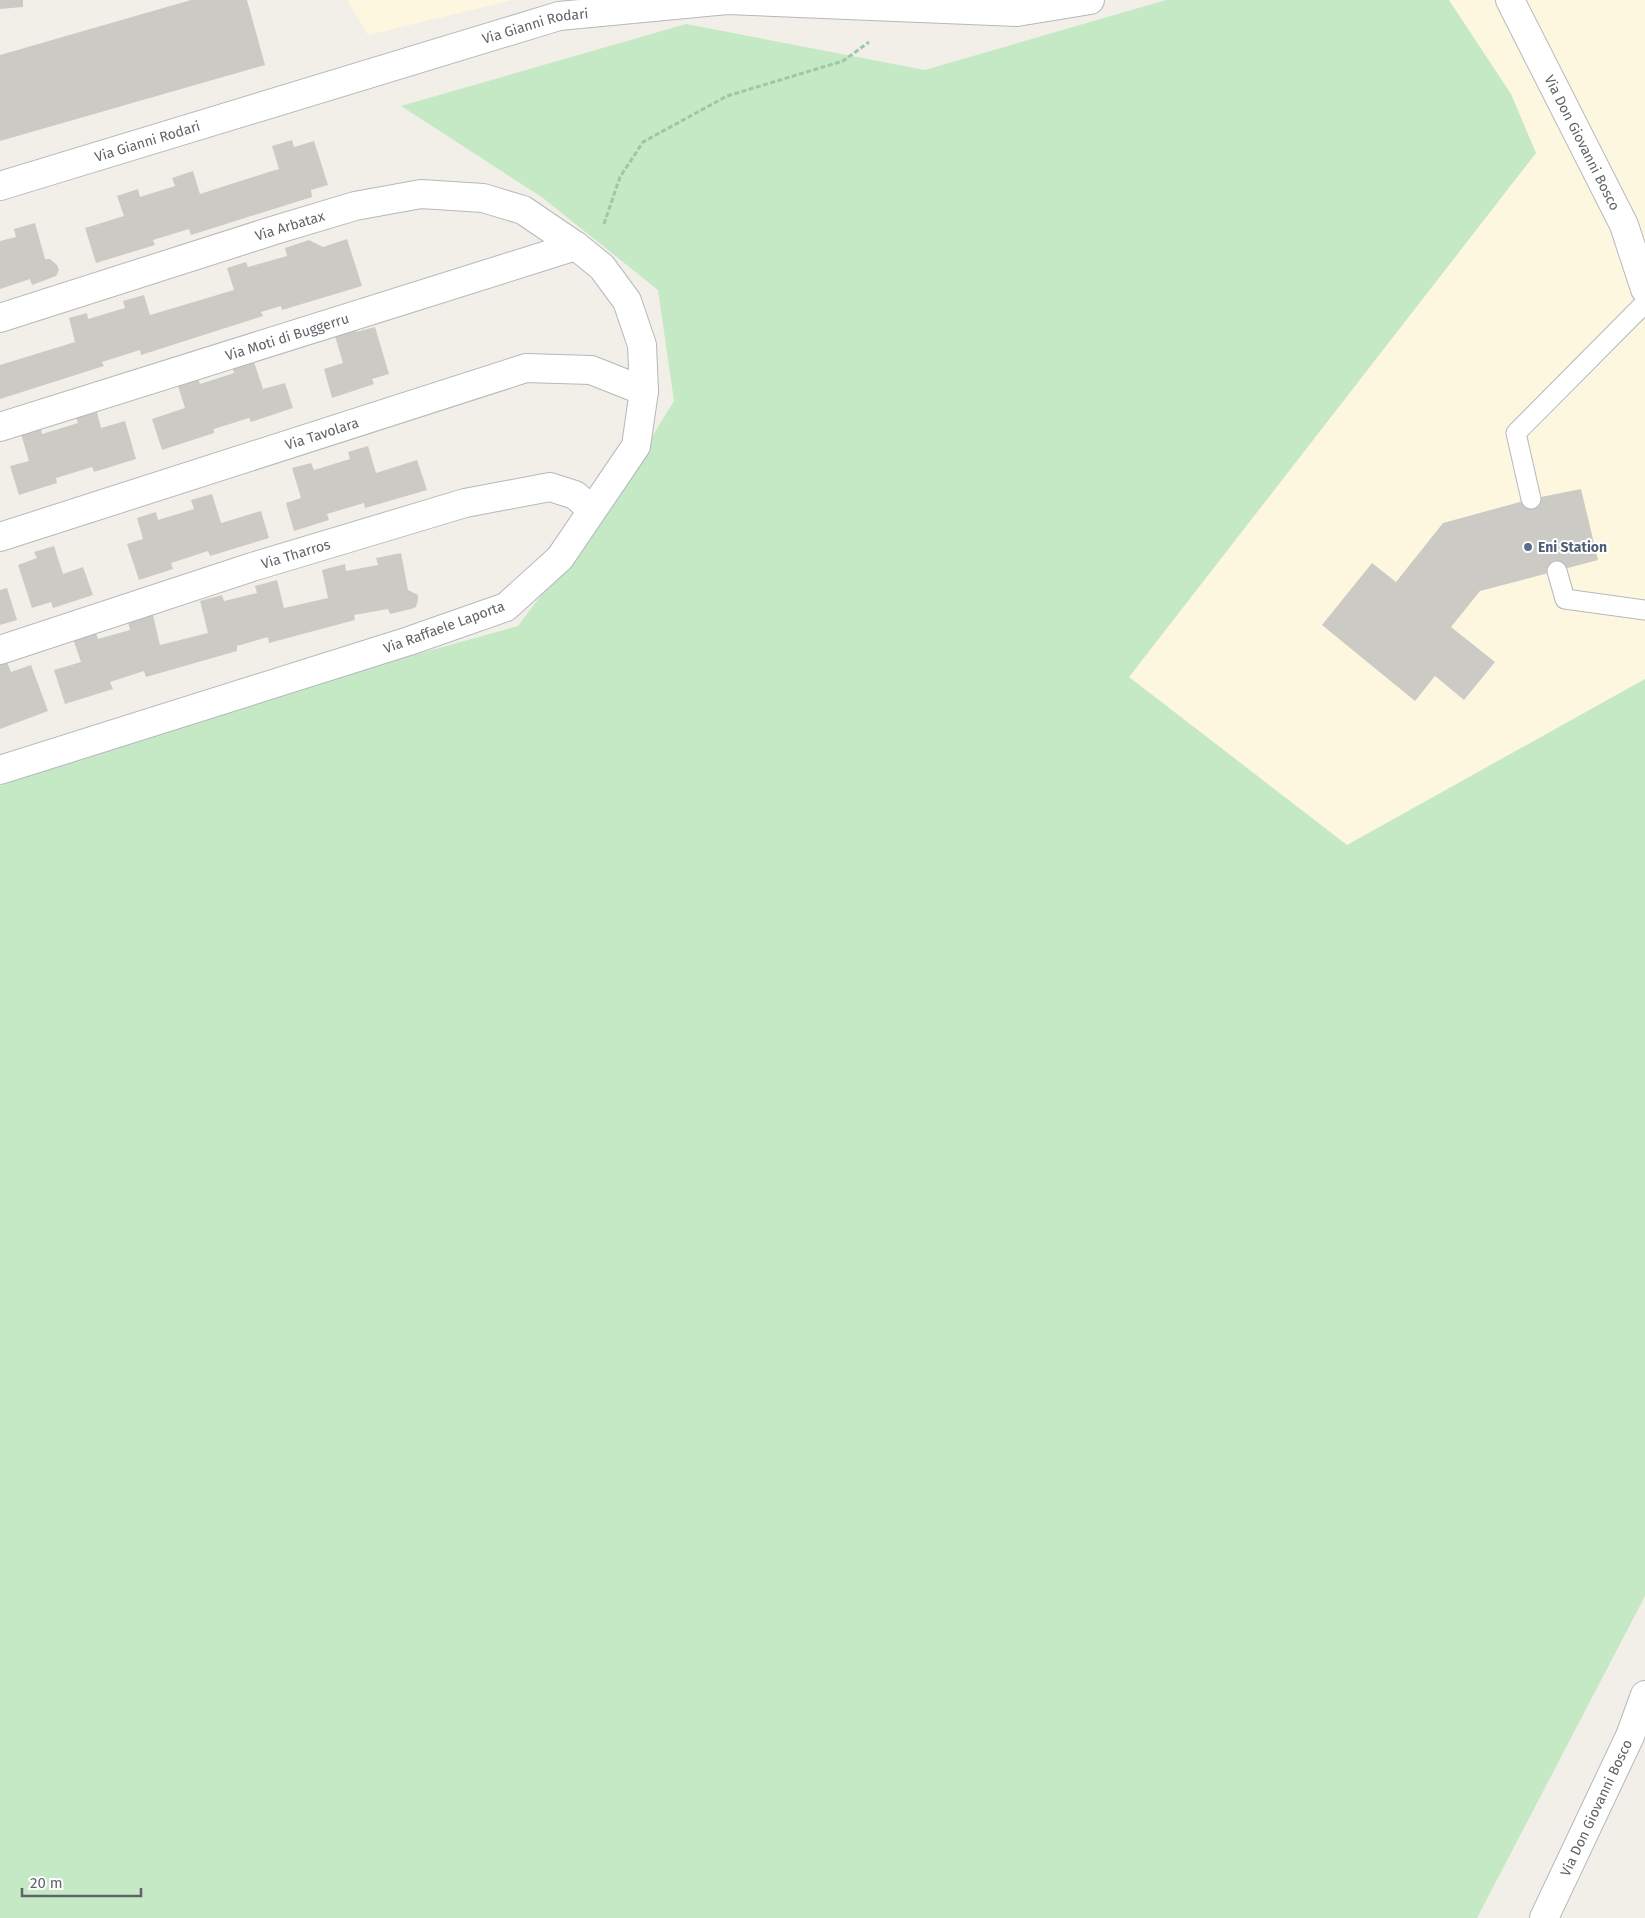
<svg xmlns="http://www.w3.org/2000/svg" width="1645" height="1918" viewBox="0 0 1645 1918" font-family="'Fira Sans',sans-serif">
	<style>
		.commercial { fill: #fef7e0 }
		.green { fill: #c5e8c5 }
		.building { fill: #cccac5 }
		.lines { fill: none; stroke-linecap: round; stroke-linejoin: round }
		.service-casing { stroke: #b5b8bc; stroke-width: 21 }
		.minor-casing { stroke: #b5b8bc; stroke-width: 30 }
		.secondary-casing { stroke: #b6babf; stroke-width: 30 }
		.path { stroke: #9cc7a9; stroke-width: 3; stroke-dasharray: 5 2.5; stroke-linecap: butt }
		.service { stroke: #fff; stroke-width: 19 }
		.minor { stroke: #fff; stroke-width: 28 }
		.secondary { stroke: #fff; stroke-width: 28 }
		.service-dot { fill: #5c6f8a; stroke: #fff; stroke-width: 2 }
		.labels { text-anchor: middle; stroke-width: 4; stroke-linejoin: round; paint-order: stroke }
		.street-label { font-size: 14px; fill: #5f6368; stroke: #fff }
		.service-label { font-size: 14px; font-weight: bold; fill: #4e5e75; stroke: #fff; text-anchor: start }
	</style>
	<rect width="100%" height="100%" fill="#f1efe8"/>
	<path class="commercial" d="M347,0h165l-144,35z
		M1446,0h199v679l-298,166 -218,-168 407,-524z"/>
	<path class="green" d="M1166,0h283l62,94 25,59 -407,524 218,168 298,-166v917l-168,322h-1477v-1132l188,-68 330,-92 95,-126 61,-99 -16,-111 -115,-92 -142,-92 285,-82 239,46z"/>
	<path class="building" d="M0,0h23v7l-23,2z
		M191,0h56l18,65 -265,76v-86z
		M292,140l2,7 20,-6 14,44 -17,5 1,7 -121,38 -2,-6 -36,11 2,5 -59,18 -11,-35 39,-12 -7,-20 21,-7 2,8 35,-11 -3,-8 21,-7 7,23 72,-23 7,-2 -7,-23z
		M35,223l10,36h5l7,6 2,5 -3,6 -24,9 -2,-6 -30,10v-48l16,-4 -2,-8z
		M347,239l15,47 -80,24 -1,-4 -20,6 2,4 -122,39 -1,-5 -38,12 2,4 -104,33v-34l75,-23 -6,-24 18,-5 1,6 37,-11 -2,-7 21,-6 6,20 84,-25 -7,-22 19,-6 2,5 39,-11 -2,-8 24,-8 14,7z
		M354,325l2,7 19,-5 14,47 -17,5 2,5 -42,14 -8,-29 19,-6 -8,-27z
		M253,359l10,30 22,-6 8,25 -42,14 -2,-4 -35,11v4l-52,17 -10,-31 33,-11 -8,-25 20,-7 3,8 34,-11 -2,-7z
		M96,409l5,19 24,-7 11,38 -42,13 -2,-5 -36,11 1,5 -38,12 -9,-29 19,-5 -8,-27 20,-6 1,6 36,-11 -3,-8z
		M368,446l8,27 41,-13 10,30 -62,18 -1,-5 -37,11 2,6 -35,11 -8,-28 15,-5 -9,-30 19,-5 3,7 36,-11 -2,-7z
		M1581,489l17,71 -118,31 -29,36 44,35 -31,38 -29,-24 -20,25 -93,-76 50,-62 24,19 47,-59 88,-24z
		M212,494l9,29 40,-12 8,27 -59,18 -2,-5 -37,12 2,6 -34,11 -12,-36 16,-5 -6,-21 19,-6 2,8 36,-11 -3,-9z
		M54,546l9,28 20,-7 10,28 -40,13 -2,-6 -19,6 -14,-43 19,-7 -3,-6z
		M401,553l7,37 10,5v5l-2,7 -5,2 -21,5 -2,-5 -34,6 1,5 -86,23 -1,-6 -31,9v5l-91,26 -2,-6 -34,11 3,7 -48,15 -11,-34 27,-8 -8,-23 23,-6 2,6 32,-9 -2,-8 25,-7 7,30 48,-12 -8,-32 22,-6 2,6 33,-8 -2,-7 22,-6 7,28 44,-10 -6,-28 23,-6 1,7 32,-6 -2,-7z
		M7,588l10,32 -17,5v-35z
		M7,662l4,10 20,-7 17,46 -48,18v-64z"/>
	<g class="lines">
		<defs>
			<path id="service" d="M1531,499l-15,-66 129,-130
				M1557,571l8,28 80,11"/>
			<g id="minor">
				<path id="s1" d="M0,186l559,-170 168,-16 290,12 73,-12"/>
				<path id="s2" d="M0,318l275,-88 80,-24 66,-12 62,4 40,12 53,36 26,21 25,34 15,44 2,46 -8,55 -76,112 -54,49 -97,34 -409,129"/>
				<path id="s3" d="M0,427l576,-181"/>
				<path id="s4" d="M0,537l526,-169 65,2 53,21"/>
				<path id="s5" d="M0,650l252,-83 213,-64 85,-16 25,8 17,15"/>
				<path id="s6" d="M1544,1918l86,-182 15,-41"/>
			</g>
			<g id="secondary">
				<path id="s7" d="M1510,0l114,225 21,64"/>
			</g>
		</defs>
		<use href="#service" class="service-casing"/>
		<use href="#minor" class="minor-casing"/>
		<use href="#secondary" class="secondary-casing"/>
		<path class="path" d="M604,224l16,-47 23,-35 84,-46 116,-35 26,-19"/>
		<use href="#service" class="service"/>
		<use href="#minor" class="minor"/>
		<use href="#secondary" class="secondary"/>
	</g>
	<circle class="service-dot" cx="1528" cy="547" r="5"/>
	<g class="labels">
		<g class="street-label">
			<text dy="5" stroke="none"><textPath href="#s1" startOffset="559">Via Gianni Rodari</textPath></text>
			<text dy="5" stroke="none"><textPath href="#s1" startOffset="154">Via Gianni Rodari</textPath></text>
			<text dy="5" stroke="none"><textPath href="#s7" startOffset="160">Via Don Giovanni Bosco</textPath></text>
			<text dy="5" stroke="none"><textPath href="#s2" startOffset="304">Via Arbatax</textPath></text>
			<text dy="5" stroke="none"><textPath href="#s3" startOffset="301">Via Moti di Buggerru</textPath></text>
			<text dy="5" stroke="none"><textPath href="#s4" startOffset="338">Via Tavolara</textPath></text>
			<text dy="5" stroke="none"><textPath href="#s5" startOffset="311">Via Tharros</textPath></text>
			<text transform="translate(444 627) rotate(-20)" y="5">Via Raffaele Laporta</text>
			<text dy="5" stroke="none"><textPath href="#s6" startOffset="122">Via Don Giovanni Bosco</textPath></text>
		</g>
		<g class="service-label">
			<text x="1538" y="552">Eni Station</text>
		</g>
	</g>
	<path d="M22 1888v8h119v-8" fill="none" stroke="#5f6368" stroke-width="2.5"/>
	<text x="30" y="1888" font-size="15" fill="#5f6368" stroke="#ffffff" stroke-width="4" paint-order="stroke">20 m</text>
</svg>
